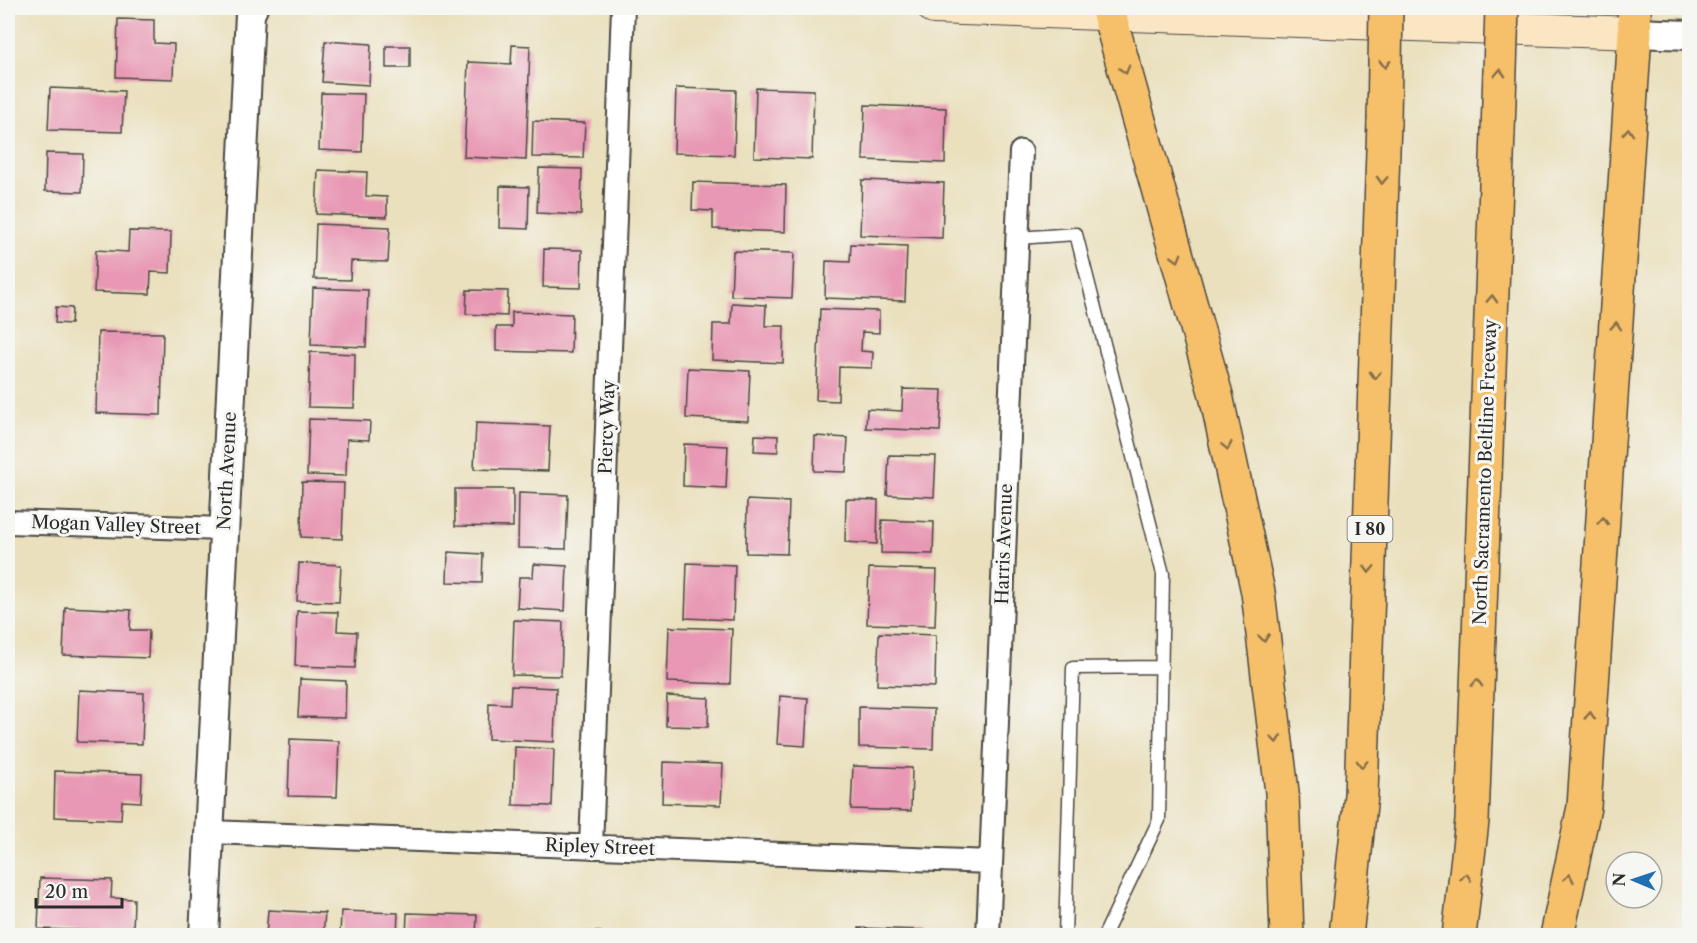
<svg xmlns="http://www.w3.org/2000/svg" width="1697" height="943" viewBox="0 0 1697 943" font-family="'Libre Caslon Text',serif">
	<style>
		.building { fill: #e898b4 }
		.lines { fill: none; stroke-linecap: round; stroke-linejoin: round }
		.service-casing { stroke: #484641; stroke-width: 15 }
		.minor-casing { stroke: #484641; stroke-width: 26 }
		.tertiary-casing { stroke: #484641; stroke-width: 32 }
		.secondary-casing { stroke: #484641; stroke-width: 34 }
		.motorway-casing { stroke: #484641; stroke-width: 36 }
		.service { stroke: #fff; stroke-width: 12 }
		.minor { stroke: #fff; stroke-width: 22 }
		.tertiary { stroke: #fff; stroke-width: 28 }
		.secondary { stroke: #fbe6c4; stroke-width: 32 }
		.motorway { stroke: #f6c06b; stroke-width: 33 }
		.motorway-bridge-casing { stroke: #484641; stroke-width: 36; stroke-linecap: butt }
		.motorway-bridge { stroke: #f6c06b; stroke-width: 33 }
		.oneway { stroke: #866e48 }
		.labels { text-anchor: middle; stroke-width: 6; stroke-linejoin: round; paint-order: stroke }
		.shield { fill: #f6f6f2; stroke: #686867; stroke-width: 1.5 }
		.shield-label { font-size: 16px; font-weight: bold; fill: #2b2b2b }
		.street-label { font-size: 18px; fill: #2b2b2b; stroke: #f6f6f2 }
	</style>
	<rect width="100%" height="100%" fill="#f6f6f2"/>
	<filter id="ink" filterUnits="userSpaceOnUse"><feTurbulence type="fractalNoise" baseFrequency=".0167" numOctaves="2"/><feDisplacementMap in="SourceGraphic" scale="12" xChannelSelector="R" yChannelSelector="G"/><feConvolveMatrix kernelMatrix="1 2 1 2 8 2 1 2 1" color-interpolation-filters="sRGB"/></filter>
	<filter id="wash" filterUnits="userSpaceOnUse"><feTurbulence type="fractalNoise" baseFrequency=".008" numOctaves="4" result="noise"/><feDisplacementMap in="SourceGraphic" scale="24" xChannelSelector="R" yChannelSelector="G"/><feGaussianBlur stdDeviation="1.35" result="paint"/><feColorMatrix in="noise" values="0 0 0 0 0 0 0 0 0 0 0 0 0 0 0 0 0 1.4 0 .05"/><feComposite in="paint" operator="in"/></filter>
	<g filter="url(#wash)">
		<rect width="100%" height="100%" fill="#eae0bd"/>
		<g id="blocks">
			<path class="building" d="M118,19l36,1v23l20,1 -1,35 -57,-2z
				M325,41l46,3 -2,41 -47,-3z
				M512,45l18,1 -4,114 -62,-3 4,-95 43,2z
				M386,46h24v22h-24z
				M50,88l74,3 -2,41 -74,-2z
				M676,88l60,2 -2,65 -60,-2z
				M756,88l58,2 -2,69 -58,-2z
				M321,93l43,1 -2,58 -43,-2z
				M865,105l81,3 -1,55 -82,-3z
				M533,121l52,2 -2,35 -51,-1z
				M46,153l37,1 -1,38 -37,-1z
				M539,168l43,1 -1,46 -44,-2z
				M318,170l49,2 -1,24 21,1v20l-71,-3z
				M862,180l82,3 -2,55 -82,-3z
				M693,182l93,3 -1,47 -72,-3v-18l-21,-1z
				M500,186l29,1 -1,42 -29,-1z
				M316,224l74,3 -2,35 -37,-1 -1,19 -36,-1z
				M129,231l42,1 -1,41 -19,-1 -1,22 -56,-2 2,-42 32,2z
				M851,244l56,2 -2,55 -80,-3 1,-37 24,1z
				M544,249l38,1 -1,38 -38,-1z
				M733,251l61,2 -2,45 -61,-2z
				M313,288l55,2 -2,57 -55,-2z
				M467,290l41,1 -1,25 -41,-2z
				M732,303l34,2 -1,21h19l-1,37 -71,-3 1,-36h18z
				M56,307l16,1 -1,16 -16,-1z
				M820,309l59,2v22l-17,-1 -1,19 12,1 -1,16 -33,-1 -1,34 -22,-1z
				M512,312l60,2 -1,39 -75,-2v-24h16z
				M98,332l65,1 -2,82 -65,-2z
				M310,352l45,2 -1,54 -46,-1z
				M688,368l62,3 -2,50 -62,-3z
				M903,389l39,1 -2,41 -74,-3 1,-19 35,2z
				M309,419l61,2 -1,19 -22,-1 -1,37 -39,-1z
				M476,423l74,3 -2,45 -74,-2z
				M755,435l23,1v16l-24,-1z
				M815,436l33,2 -2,34 -32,-1z
				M684,444l44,2 -2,42 -43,-2z
				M889,455l47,1 -2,41 -47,-2z
				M302,482l42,1 -2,56 -41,-2z
				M455,489h58v38l-58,-1z
				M519,493l49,2 -2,54 -48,-1z
				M846,499l32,1 -1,44 -32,-2z
				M747,500l42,2 -2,52 -41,-1z
				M882,520l52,2 -1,32 -52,-1z
				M448,552l35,2 -1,29 -35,-1z
				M299,563l42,2 -2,37 -42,-1z
				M687,563l48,2 -2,55 -48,-2z
				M534,564l33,2 -2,45 -48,-3 2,-31h14z
				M869,568l68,2 -2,56 -68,-2z
				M65,607l66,3 -1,20h19l-1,28 -85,-3z
				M297,611l41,1 -1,19 20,1 -2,36 -60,-2z
				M514,620l49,2 -2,54 -49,-1z
				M669,627l63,2 -2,55 -63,-2z
				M879,633l57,2 -1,52 -58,-2z
				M300,679l46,2 -1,37 -47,-1z
				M511,686l45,2 -2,54 -66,-3 1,-36 21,1z
				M79,690l65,3 -2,51 -65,-2z
				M667,696l42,2 -1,29 -42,-1z
				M780,696l28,2 -3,48 -28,-2z
				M859,707l75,2 -1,40 -74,-2z
				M290,739l49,2 -2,56 -49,-1z
				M515,747l39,2 -2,57 -39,-1z
				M663,762l60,2 -2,41 -59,-2z
				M853,766l59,2 -1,43 -60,-2z
				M55,771l87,3 -1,28 -19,-1 -1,19 -67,-3z
				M40,878l72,2 -1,18 23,1 -1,33 -95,-3z
				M268,910l57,3 -2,23h-57z
				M341,911l57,2 -1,23h-57z
				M407,913l70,2 -1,21h-70z
				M859,928l65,2v6h-65z
				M564,931l37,1v4h-38z
				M522,932l31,1v3h-31z"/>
		</g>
	</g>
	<g filter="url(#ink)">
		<use href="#blocks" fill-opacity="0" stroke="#484641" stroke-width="1.5"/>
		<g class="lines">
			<defs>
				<path id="service" d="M1017,238l59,-4 87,340 -4,246 -55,116
					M1065,936l8,-268 89,-1"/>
				<path id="minor" d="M8,522l216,7
					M209,832l782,30
					M591,847l32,-839
					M988,936l33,-784"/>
				<path id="tertiary" d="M1635,33l55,2
					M204,936l46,-922 3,-6"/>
				<path id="secondary" d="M934,8l701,25"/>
				<path id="motorway" d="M1111,8l-2,6 107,381 42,197 24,200 5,144
					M1346,936l15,-141 23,-674
					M1459,936l13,-115 26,-689
					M1557,936l27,-129 51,-774 -1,-25"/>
			</defs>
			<use href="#service" class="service-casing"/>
			<use href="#minor" class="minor-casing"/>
			<use href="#tertiary" class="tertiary-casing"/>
			<use href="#secondary" class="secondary-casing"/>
			<use href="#motorway" class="motorway-casing"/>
			<use href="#service" class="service"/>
			<use href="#minor" class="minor"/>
			<use href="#tertiary" class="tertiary"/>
			<use href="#secondary" class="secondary"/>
			<use href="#motorway" class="motorway"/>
			<defs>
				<path id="motorway-bridge" d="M1384,121l2,-113
					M1498,132l4,-124"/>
			</defs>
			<use href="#motorway-bridge" class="motorway-bridge-casing"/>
			<use href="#motorway-bridge" class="motorway-bridge"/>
		</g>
		<defs><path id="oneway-chevron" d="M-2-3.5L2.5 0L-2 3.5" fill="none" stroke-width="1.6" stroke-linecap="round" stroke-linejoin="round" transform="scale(1.5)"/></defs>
		<g class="oneway">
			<use href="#oneway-chevron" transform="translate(1385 64) rotate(91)"/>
			<use href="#oneway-chevron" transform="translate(1125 70) rotate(74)"/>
			<use href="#oneway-chevron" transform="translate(1500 73) rotate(-88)"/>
			<use href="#oneway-chevron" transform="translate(1628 132) rotate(-86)"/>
			<use href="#oneway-chevron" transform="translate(1382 180) rotate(92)"/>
			<use href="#oneway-chevron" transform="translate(1177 258) rotate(74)"/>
			<use href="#oneway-chevron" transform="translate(1492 299) rotate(-88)"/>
			<use href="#oneway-chevron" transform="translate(1616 326) rotate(-86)"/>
			<use href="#oneway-chevron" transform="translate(1375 375) rotate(92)"/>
			<use href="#oneway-chevron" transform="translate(1227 446) rotate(78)"/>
			<use href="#oneway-chevron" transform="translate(1603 521) rotate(-86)"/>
			<use href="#oneway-chevron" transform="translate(1369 569) rotate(92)"/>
			<use href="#oneway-chevron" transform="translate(1264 638) rotate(83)"/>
			<use href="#oneway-chevron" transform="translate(1477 683) rotate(-88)"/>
			<use href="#oneway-chevron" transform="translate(1590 716) rotate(-86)"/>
			<use href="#oneway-chevron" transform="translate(1276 739) rotate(83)"/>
			<use href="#oneway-chevron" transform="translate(1362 764) rotate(92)"/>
			<use href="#oneway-chevron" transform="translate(1466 877) rotate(-83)"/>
			<use href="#oneway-chevron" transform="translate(1569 878) rotate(-78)"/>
		</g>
	</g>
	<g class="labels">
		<rect class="shield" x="1347.5" y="516" width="45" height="26" rx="4.5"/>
		<g class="shield-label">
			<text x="1370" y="535">I 80</text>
		</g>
		<g class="street-label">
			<text transform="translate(607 427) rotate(-88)" y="6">Piercy Way</text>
			<text transform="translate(227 471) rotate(-87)" y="6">North Avenue</text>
			<text transform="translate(1485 472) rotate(-88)" y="6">North Sacramento Beltline Freeway</text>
			<text transform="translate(116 525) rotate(2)" y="6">Mogan Valley Street</text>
			<text transform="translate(1004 544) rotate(-88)" y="6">Harris Avenue</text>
			<text transform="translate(600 847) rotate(2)" y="6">Ripley Street</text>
		</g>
	</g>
	<rect width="1697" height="943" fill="none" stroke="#f6f6f2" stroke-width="30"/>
	<g transform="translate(1634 880) rotate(272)"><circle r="28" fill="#f6f6f2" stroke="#a5a5a2" stroke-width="1.5"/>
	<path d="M0-4.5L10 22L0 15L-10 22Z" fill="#1f6fb2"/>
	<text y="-9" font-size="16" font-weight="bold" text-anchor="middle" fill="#2b2b2b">N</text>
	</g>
	<path d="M36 898v9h86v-9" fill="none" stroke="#2b2b2b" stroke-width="3"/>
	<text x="45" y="898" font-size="18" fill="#2b2b2b" stroke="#f6f6f2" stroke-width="4.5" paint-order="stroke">20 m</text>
</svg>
